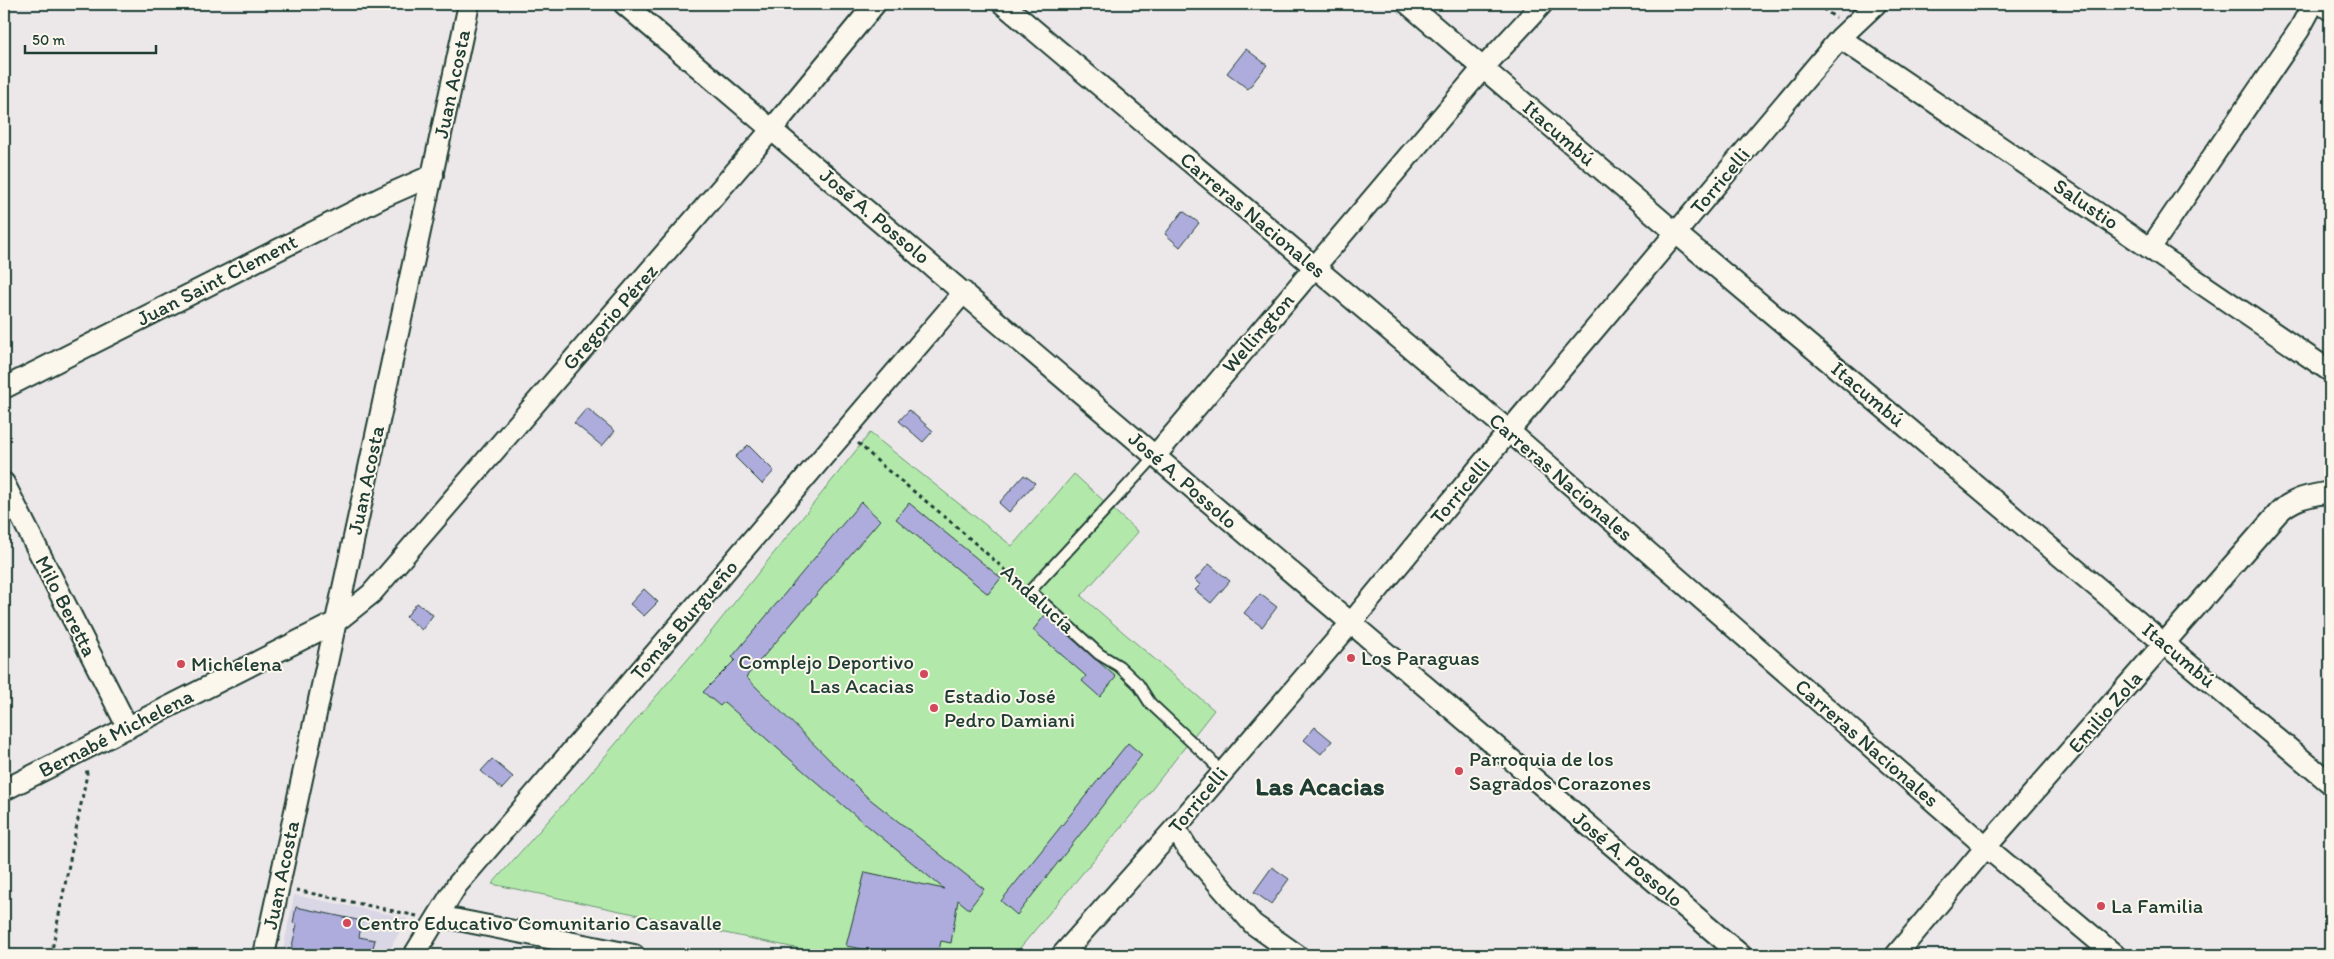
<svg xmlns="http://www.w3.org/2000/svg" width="2334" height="959" viewBox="0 0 2334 959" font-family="Itim,sans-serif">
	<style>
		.built { fill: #d9d6e5 }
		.green { fill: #b2e9ab; stroke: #689370 }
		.building { fill: #aeacdd; stroke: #1f3d34 }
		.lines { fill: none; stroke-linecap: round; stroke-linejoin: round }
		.service-casing { stroke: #1f3d34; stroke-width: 14 }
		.minor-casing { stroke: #1f3d34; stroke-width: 24 }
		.path { stroke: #1f3d34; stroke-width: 3; stroke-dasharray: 4 4; stroke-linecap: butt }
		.service { stroke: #fbf7ec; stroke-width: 10 }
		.minor { stroke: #fbf7ec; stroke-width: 20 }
		.poi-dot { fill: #d1495b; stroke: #fbf7ec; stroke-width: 2 }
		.labels { text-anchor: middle; stroke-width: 4; stroke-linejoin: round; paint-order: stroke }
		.street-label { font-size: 21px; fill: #1f3d34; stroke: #fbf7ec }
		.poi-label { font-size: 21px; fill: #1f3d34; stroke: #fbf7ec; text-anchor: start }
		.district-label { font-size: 26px; font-weight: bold; fill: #1f3d34; stroke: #fbf7ec }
	</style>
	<rect width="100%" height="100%" fill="#ece8e9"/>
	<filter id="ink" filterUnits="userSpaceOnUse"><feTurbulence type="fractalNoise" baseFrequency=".02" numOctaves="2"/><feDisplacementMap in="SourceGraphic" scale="10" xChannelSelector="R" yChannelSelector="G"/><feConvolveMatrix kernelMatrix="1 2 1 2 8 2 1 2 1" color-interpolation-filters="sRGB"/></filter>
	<g filter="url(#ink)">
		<path class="built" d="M294,895l113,23 -20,37h-105z"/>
		<path class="green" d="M870,433l142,113 62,-72 64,58 -57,64 133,114 -76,97 -124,148h-185l-337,-71 97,-109 117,-137z"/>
		<path class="building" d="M1246,49l21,16 -19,24 -21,-16z
			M1183,211l16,12 -19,24 -15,-13z
			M587,408l28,23 -13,15 -28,-23z
			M909,410l24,21 -10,11 -24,-21z
			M748,445l26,26 -12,13 -27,-27z
			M1024,475l11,8 -26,29 -10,-9z
			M861,502l19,18 -134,157 120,119 118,93 -15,20 -11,-9 -7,43 -10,-2 -3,14h-44l-48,-9 19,-74 79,17 -92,-76 -128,-111 -4,4 -17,-14 32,-32 -3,-3z
			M909,503l92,75 -13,16 -92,-75z
			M1209,564l21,17 -19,22 -16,-13 5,-5 -5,-5z
			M644,589l14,13 -14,14 -14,-12z
			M1260,594l17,13 -15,20 -18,-14z
			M417,603l16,12 -11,15 -16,-13z
			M1045,615l71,62 -16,20 -18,-16 4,-5 -53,-46z
			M1315,727l17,14 -11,13 -17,-14z
			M1128,743l14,12 -125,160 -16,-14z
			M492,759l21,18 -11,12 -21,-18z
			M1272,867l17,12 -18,25 -17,-12z
			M296,907l66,14 -3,16 16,3 -4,15h-81l7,-31 -4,-1z"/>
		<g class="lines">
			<defs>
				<path id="service" d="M1155,456l-125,135 69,63 20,12 19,18 12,19 62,58 8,13"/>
				<path id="minor" d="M624,4l1117,951
					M1003,4l506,427 477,416 129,108
					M1408,4l268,229 654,550
					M2322,4l8,6
					M1840,38l490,333
					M2151,247l148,-217 14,-26
					M4,388l379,-191 50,-22
					M1155,456l328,-388 59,-64
					M4,483l124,245
					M4,790l332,-168 35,-28 401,-465 103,-125
					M1175,828l13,21 65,75 44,31
					M438,916l196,39
					M264,955l205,-951
					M414,955l43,-70 507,-593
					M1062,955l113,-127 176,-205 158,-192 331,-393 36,-34
					M1896,955l90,-108 293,-335c16,-15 31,-16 51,-20"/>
			</defs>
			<use href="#service" class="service-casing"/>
			<use href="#minor" class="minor-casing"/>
			<path class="path" d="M1816,4l20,14
				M858,443l28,26 57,46 77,68
				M296,890l121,26
				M51,955l36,-181 -1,-6"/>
			<use href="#service" class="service"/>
			<use href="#minor" class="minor"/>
		</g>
	</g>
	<g class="poi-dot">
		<circle cx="1351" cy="658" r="5"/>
		<circle cx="181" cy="664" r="5"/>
		<circle cx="924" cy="674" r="5"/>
		<circle cx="934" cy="708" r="5"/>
		<circle cx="1459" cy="771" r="5"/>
		<circle cx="2101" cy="906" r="5"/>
		<circle cx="347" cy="923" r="5"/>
	</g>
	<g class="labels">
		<g class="street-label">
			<text transform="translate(452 84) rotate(-78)" y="7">Juan Acosta</text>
			<text transform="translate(1559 133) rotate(41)" y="7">Itacumbú</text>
			<text transform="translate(1720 181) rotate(-50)" y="7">Torricelli</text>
			<text transform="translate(2086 204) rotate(34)" y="7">Salustio</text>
			<text transform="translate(1253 215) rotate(40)" y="7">Carreras Nacionales</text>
			<text transform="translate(875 216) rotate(40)" y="7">José A. Possolo</text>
			<text transform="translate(217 280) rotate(-27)" y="7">Juan Saint Clement</text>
			<text transform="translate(610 317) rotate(-49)" y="7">Gregorio Pérez</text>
			<text transform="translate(1258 333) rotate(-49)" y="7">Wellington</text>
			<text transform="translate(1868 394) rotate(40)" y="7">Itacumbú</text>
			<text transform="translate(1561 477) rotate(41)" y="7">Carreras Nacionales</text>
			<text transform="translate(366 480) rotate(-78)" y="7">Juan Acosta</text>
			<text transform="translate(1183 480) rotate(41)" y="7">José A. Possolo</text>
			<text transform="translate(1460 491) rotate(-50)" y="7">Torricelli</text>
			<text transform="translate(1038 599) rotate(42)" y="7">Andalucía</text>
			<text transform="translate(66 606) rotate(63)" y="7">Milo Beretta</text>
			<text transform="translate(684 620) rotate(-49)" y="7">Tomás Burgueño</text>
			<text transform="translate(2179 655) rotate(40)" y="7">Itacumbú</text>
			<text transform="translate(2105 712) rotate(-49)" y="7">Emilio Zola</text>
			<text transform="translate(116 733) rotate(-27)" y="7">Bernabé Michelena</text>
			<text transform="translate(1867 743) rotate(41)" y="7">Carreras Nacionales</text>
			<text transform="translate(1198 800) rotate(-50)" y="7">Torricelli</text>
			<text transform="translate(1628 859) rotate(40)" y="7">José A. Possolo</text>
			<text transform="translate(281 875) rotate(-78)" y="7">Juan Acosta</text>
		</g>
		<g class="poi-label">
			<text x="1361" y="665">Los Paraguas</text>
			<text x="914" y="669" text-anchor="end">Complejo Deportivo<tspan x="914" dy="24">Las Acacias</tspan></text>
			<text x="191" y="671">Michelena</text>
			<text x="944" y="703">Estadio José<tspan x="944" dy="24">Pedro Damiani</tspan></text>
			<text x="1469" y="766">Parroquia de los<tspan x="1469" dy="24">Sagrados Corazones</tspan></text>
			<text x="2111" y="913">La Familia</text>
			<text x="357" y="930">Centro Educativo Comunitario Casavalle</text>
		</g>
		<g class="district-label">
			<text x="1320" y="795">Las Acacias</text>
		</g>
	</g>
	<rect width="2334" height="959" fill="none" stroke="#fbf7ec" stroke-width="20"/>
	<rect x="10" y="10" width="2314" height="939" fill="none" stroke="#1f3d34" stroke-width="2" filter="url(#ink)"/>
	<path d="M25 45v8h131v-8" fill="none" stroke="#1f3d34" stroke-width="2.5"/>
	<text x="32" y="45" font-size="15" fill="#1f3d34" stroke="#fbf7ec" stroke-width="4" paint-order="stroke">50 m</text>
</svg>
